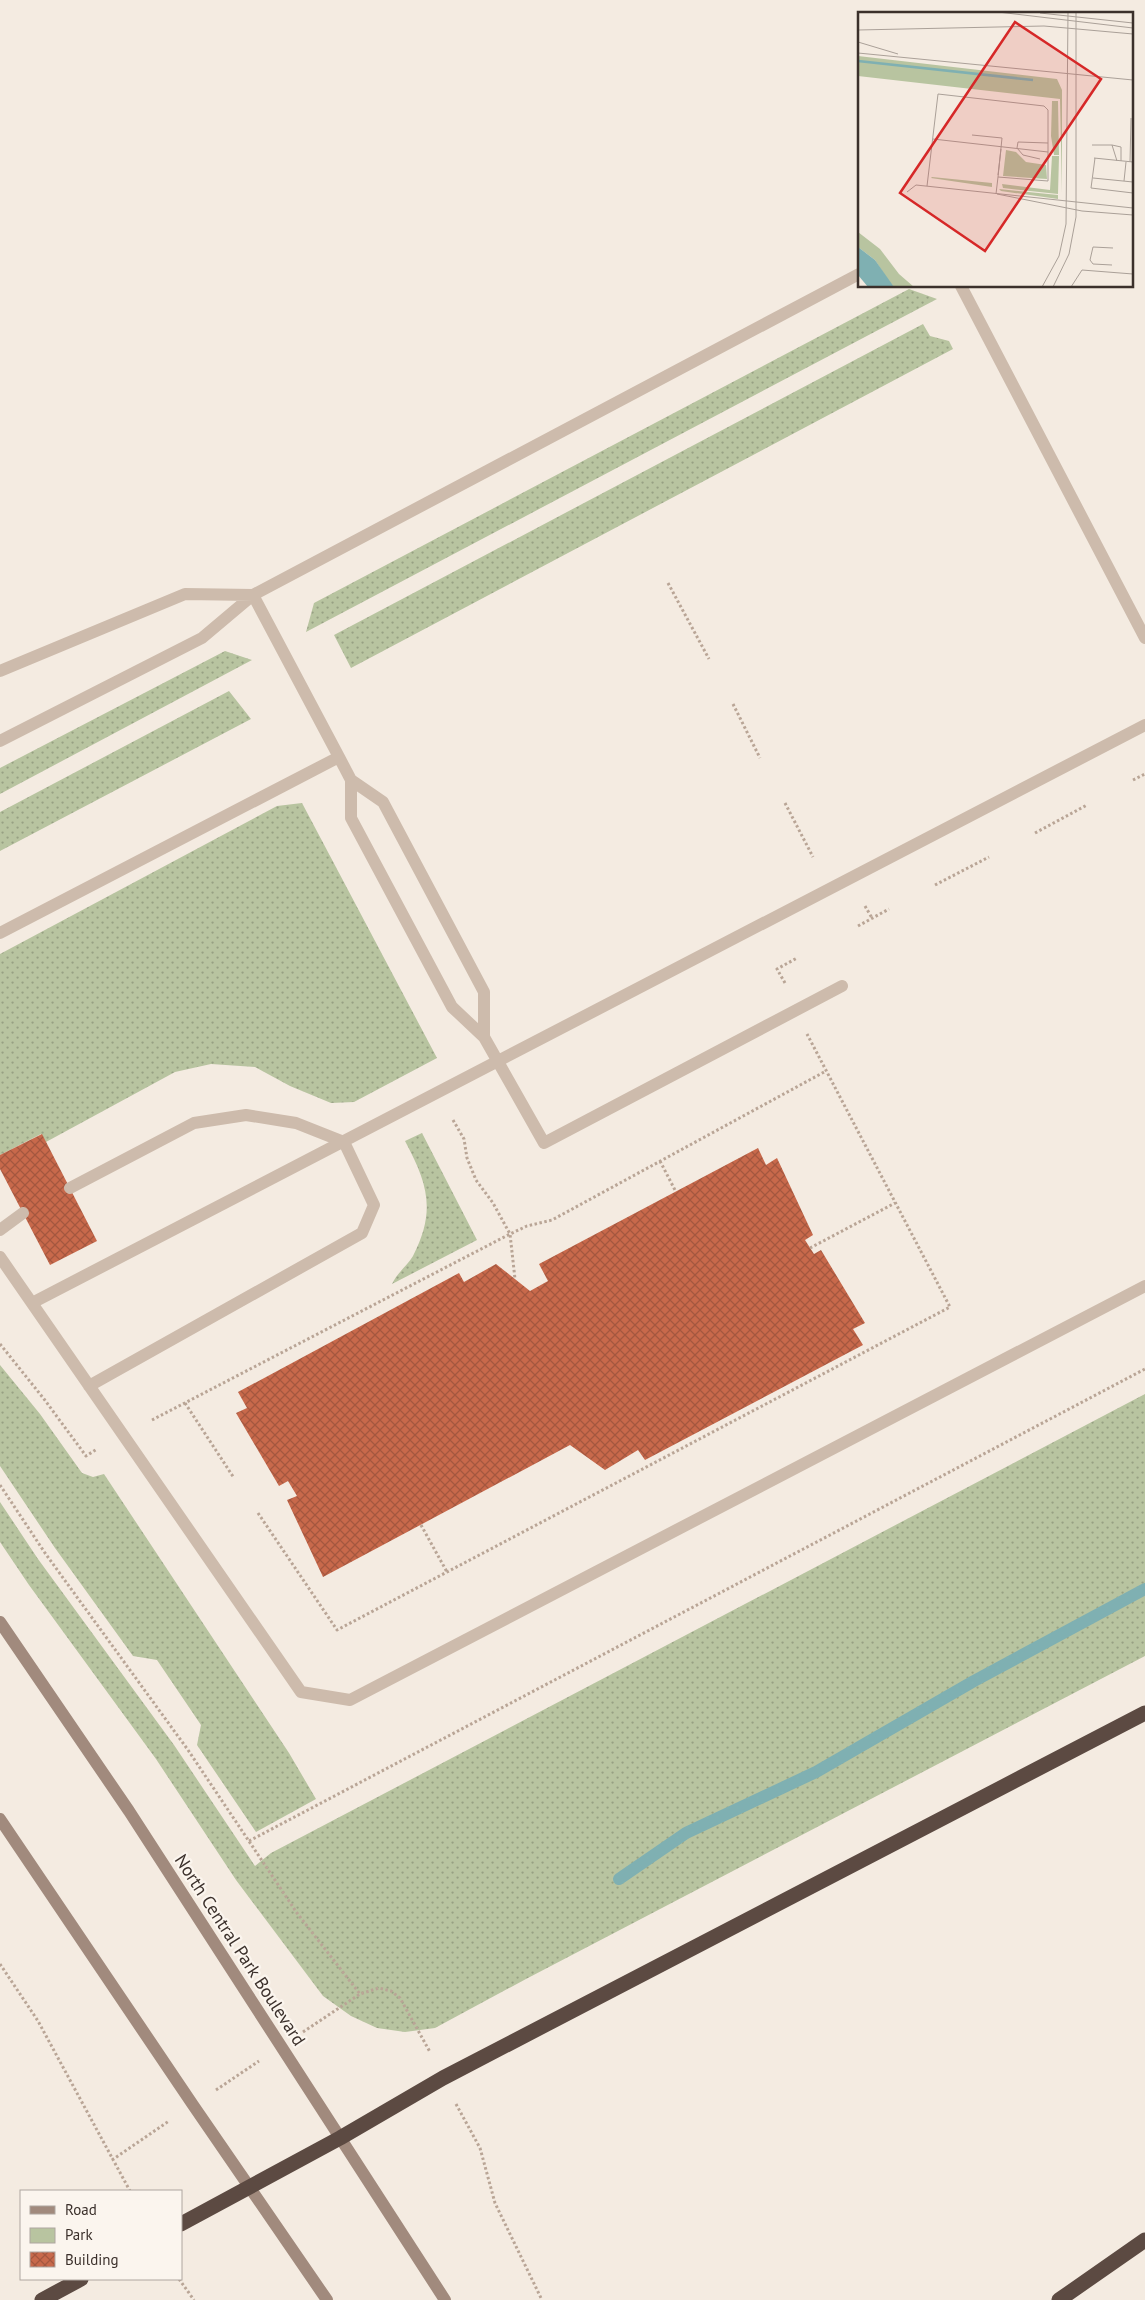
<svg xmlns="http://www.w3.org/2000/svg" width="1145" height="2300" viewBox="0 0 1145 2300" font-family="'PT Sans',sans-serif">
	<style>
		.green { fill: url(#green-dots) }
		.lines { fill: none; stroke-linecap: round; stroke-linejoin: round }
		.stream { stroke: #7fb0b2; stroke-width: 12 }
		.building { fill: url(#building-cross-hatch) }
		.path { stroke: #b9a596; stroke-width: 3; stroke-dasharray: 2.5 2.5; stroke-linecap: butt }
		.service { stroke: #cdbbac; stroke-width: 12 }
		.secondary { stroke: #a18a7d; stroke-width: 12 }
		.motorway { stroke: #5c4a42; stroke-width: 15 }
		.labels { text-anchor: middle; stroke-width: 4.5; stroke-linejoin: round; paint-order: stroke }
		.street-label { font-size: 18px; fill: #3b302b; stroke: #fbf5ee }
		.inset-river { fill: none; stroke: #7fb0b2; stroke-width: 2.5 }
		.inset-road { fill: none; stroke: #aaa098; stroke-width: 1 }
		.view { fill: #d62828; fill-opacity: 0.15; stroke: #d62828; stroke-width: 2.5 }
		.inset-edge { fill: none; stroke: #3b302b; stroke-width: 2.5 }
	</style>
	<defs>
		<pattern id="green-dots" width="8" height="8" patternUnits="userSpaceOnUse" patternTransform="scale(1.25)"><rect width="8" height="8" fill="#b8c4a0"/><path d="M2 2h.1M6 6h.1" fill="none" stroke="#97a083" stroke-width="1.8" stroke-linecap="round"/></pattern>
		<pattern id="building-cross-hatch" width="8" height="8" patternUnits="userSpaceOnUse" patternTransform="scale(1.25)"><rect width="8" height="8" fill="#c8694b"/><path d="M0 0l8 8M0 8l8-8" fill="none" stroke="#a4573f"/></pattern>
	</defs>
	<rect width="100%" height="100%" fill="#f4ebe1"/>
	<path class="green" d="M909,289l28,10 -631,333 8,-29z
		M923,324l7,12 19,5 4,8 -602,319 -17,-33z
		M225,651l27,9 -252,134v-26z
		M229,691l22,28 -251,132v-39z
		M302,803l135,255 -83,44 -23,1 -41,-17 -35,-19 -44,-3 -36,8 -129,70 -5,-8 -41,21v-201l277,-148z
		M422,1133l55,107 -85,44c5,-11 15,-18 21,-28 23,-45 15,-72 -8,-115z
		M0,1365l40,49 42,59 11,4 11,-3 185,279 27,46 -60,33 -59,-87 4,-20 -44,-65 -24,-4 -78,-108 -55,-82z
		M1145,1394v262l-619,323 -91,49 -30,4 -28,-4 -26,-12 -28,-20 -87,-116 -80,-121 -127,-174 -29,-43v-40l38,57 136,186 81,121 16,-13z"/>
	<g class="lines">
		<path class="stream" d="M619,1879l67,-46 130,-61 158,-91 171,-92"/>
	</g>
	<path class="building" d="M42,1134l55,107 -47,24 -50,-96v-14z
		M758,1148l8,17 11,-7 36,77 -8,5 9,14 7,-4 44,73 -12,6 10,16 -218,115 -7,-10 -33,20 -35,-25 -247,132 -36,-77 10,-4 -9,-15 -9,5 -43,-73 11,-5 -9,-16 221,-119 5,9 32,-18 34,27 18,-10 -9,-17z"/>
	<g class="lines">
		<path class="path" d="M668,583l41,76
			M733,704l27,54
			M1133,780l12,-6
			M785,803l28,54
			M1035,833l52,-28
			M935,885l54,-28
			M865,906l7,12
			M858,926l31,-17
			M785,983l-8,-14 20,-11
			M453,1120l11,19 3,19 9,22 17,23 17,31 5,45
			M660,1161l16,31
			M810,1248l85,-45
			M0,1344l44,55 42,57 11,-7
			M185,1403l49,75
			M152,1420l358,-186 17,-8 25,-6 274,-149
			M0,1485l45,68 143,197 109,163 63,81
			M258,1513l79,117 613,-323 -143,-273
			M421,1525l26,47
			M249,1841l896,-472
			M0,1964l38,57 92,170
			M303,2032l57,-38 19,-6 12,3 9,7 30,54
			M216,2090l43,-29
			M456,2104l24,44 15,55 47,97
			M112,2160l57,-39
			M179,2279l15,21"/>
		<path class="service" d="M961,286l184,352
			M0,671l185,-77 68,1
			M0,741l202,-103 51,-43 606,-321
			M339,757l12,23v38l101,189 32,30 60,106 298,-157
			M351,780l32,22 101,190v45
			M0,933l339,-176 -86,-162
			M70,1188l124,-65 52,-8 50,8 48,19 30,63 -12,28 -273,153
			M0,1230l23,-17
			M0,1257l301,435 49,8 795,-414
			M32,1303l1113,-578"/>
		<path class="secondary" d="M0,1622l129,189 316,489
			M0,1819l193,286 134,195"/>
		<path class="motorway" d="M181,2224l159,-86 103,-60 702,-365
			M42,2300l39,-21
			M1059,2300l86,-60"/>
	</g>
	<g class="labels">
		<g class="street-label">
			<text transform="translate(240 1950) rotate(57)" y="6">North Central Park Boulevard</text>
		</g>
	</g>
	<g transform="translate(858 12)">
		<rect width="275" height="275" fill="#f4ebe1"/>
		<path d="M0,44l199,23 5,11v103l-2,-94 -202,-23zM194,89h6l1,54h-5l-3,-19zM148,138l10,2 10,10 20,3 1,14 -44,-3zM194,144h7l-1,38 -55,-6 -1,-4 48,6zM73,166l1,-1 60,6v4zM141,177l59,6v4l-57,-8zM0,220l22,17 19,25 15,13h-20l-4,-4 -15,-23 -17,-13z" fill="#b8c4a0"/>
		<path d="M0,235l17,13 19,27h-26l-10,-12z" fill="#7fb0b2"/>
		<path class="inset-river" d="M0,49l175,19"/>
		<path class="inset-road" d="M140,0l135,16M182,1l93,10M0,18l186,-4 89,8M0,30l40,12M0,41l275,27M114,123l30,3 -4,39M75,127l115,13M234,133h20l5,16M254,133l9,2v14M236,146l39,4M237,146l-4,30 42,5M182,147l-17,-4 -6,-7 1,-6 30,1M272,150l1,-44M140,163l3,-26M235,166l40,4M266,169l2,-19M69,174l11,-92 106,12 4,4v71l-50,-4 -2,17M49,180l9,-7 217,23M139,182l85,17 51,4M254,253l-19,-1 -3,-4 3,-13 20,1M184,275l17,-31 7,-32 2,-212M195,275l16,-33 7,-37v-205M213,275l11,-17 51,4"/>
		<path class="view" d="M157,10l86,57 -116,172 -85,-58z"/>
		<rect width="275" height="275" class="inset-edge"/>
	</g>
	<rect x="20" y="2190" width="162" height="90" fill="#fbf5ee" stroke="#aea6a0"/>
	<rect x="30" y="2206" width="25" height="8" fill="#a18a7d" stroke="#aea6a0"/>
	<text x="65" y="2215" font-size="15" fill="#3b302b">Road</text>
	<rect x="30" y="2228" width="25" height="15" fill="#b8c4a0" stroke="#aea6a0"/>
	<text x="65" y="2240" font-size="15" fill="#3b302b">Park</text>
	<rect x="30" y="2252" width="25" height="15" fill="url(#building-cross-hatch)" stroke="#aea6a0"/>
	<text x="65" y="2265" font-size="15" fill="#3b302b">Building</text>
</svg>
